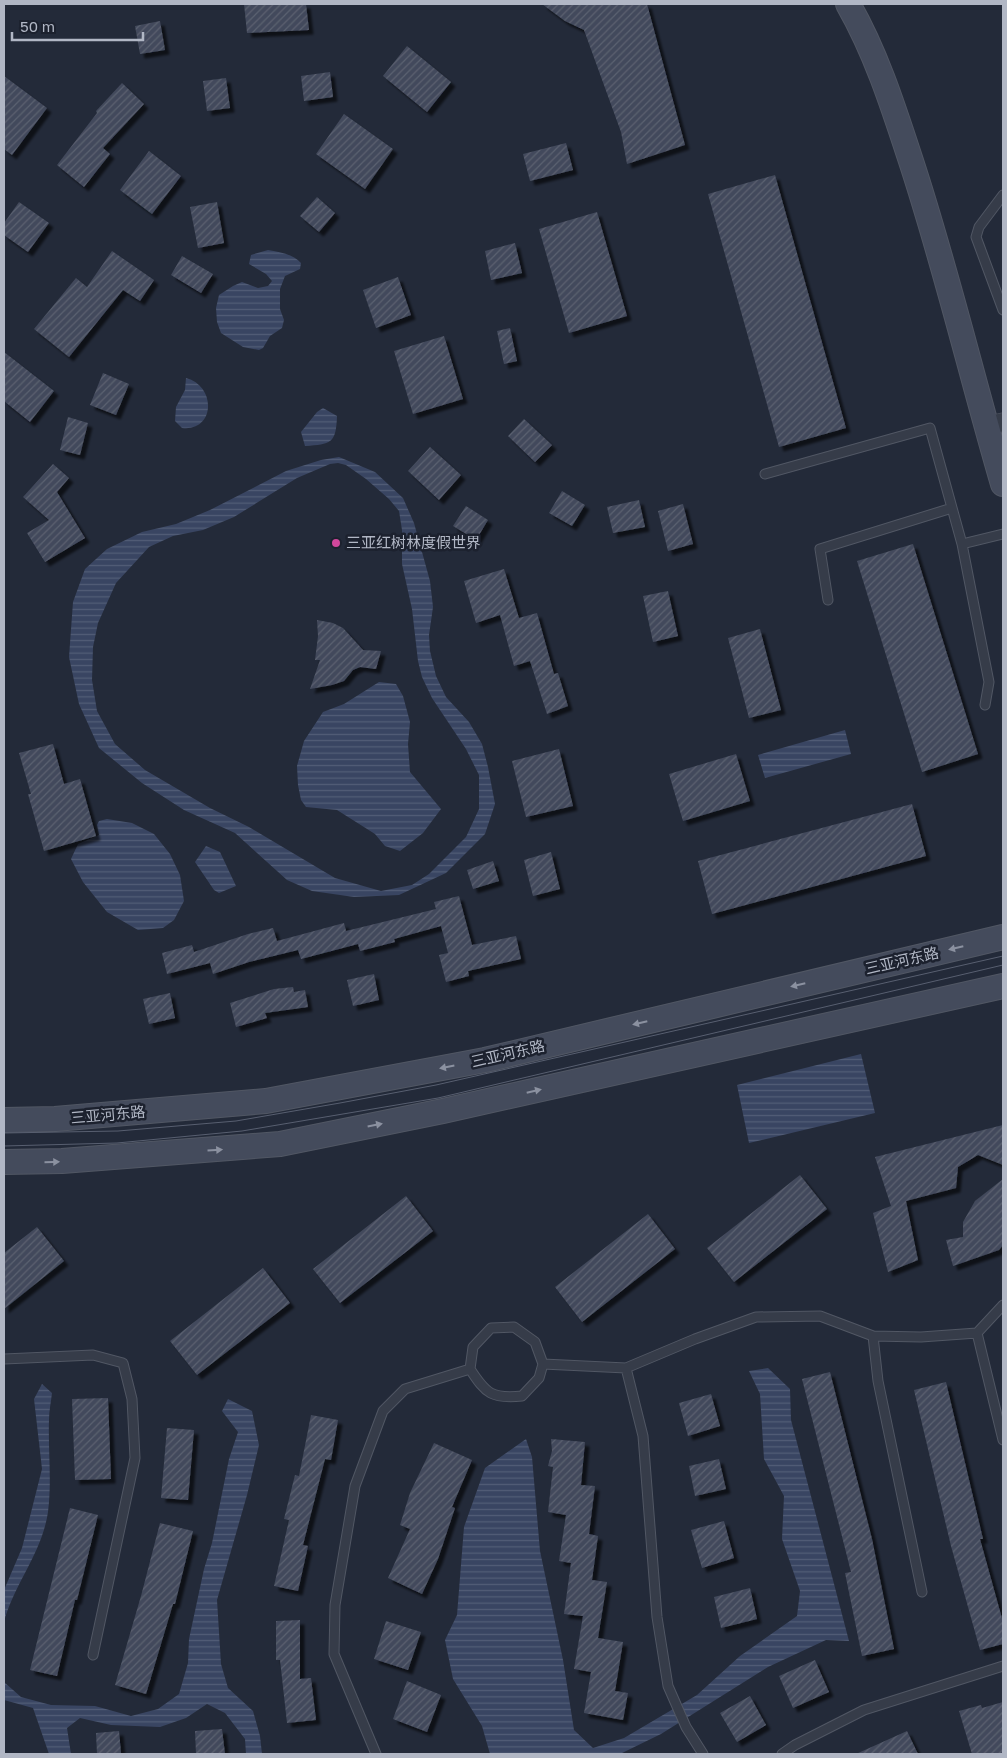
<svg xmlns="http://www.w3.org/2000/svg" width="1007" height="1758" viewBox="0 0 1007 1758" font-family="'Golos Text','Noto Sans SC',sans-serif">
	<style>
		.water { fill: url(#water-rules); fill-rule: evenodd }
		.building { fill: url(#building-hatch); filter: url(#shadow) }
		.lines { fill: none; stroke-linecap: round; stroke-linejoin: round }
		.lane-casing { stroke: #515764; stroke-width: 11 }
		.street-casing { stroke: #515764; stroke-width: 19 }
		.secondary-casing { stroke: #515764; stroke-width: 26 }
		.lane { stroke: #363c49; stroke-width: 9 }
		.street { stroke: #363c49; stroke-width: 18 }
		.secondary { stroke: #444b5c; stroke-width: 24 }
		.tram { stroke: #585f70; stroke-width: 1 }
		.oneway { fill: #8b91a0 }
		.hotel-dot { fill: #d1479c; stroke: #1c212e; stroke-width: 2 }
		.labels { text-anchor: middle; stroke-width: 5; stroke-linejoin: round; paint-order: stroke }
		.poi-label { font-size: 15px; fill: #b1b7c5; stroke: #1c212e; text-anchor: start }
		.street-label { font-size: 15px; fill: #b1b7c5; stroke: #1c212e }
	</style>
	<defs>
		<pattern id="water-rules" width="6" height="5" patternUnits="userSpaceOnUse" patternTransform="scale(1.25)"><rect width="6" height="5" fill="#394562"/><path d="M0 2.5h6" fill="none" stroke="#535e77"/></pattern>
		<pattern id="building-hatch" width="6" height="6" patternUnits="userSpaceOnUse" patternTransform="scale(1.25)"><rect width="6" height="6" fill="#42495b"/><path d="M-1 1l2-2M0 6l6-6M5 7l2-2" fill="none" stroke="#5b6171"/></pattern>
		<filter id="shadow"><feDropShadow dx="4.5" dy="4.5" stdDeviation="1" flood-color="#0009"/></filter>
	</defs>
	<rect width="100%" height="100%" fill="#232a39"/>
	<path class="water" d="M268,250c11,2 25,4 33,13l-1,6 -15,7 -5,13v20l4,11 -2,8 -12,8 -7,12 -4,2 -16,-3 -22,-14 -4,-11 -1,-14 3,-13 14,-9 9,-4 16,6 10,-2 4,-5 -6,-7 -17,-10 2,-9z
		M186,378c31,8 29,54 -4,50l-7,-7 1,-14 9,-17z
		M323,408l14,8c-1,28 -6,28 -32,30l-4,-14 16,-20z
		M339,457l36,15 28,26 11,25 16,58 3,26 -4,28 1,16 6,25 10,21 23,25 13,22 6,23 7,37 -10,30 -39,39 -47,22 -45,2 -42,-6 -25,-11 -52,-47 -51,-23 -42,-27 -43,-35 -20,-44 -10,-47 4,-55 12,-33 22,-20 35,-17 34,-8 34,-14 76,-39 35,-11zM338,463l8,2 20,14 23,20 10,12 3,19v34l10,45 6,52 4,16 10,21 34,51 13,26v34l-13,28 -37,37 -17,11 -31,6 -46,-13 -86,-51 -39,-19 -65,-38 -30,-26 -18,-33 -5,-31 1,-33 5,-24 18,-40 33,-36 24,-11 30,-6 31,-13 63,-39 33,-14z
		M379,682l17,2 7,12 7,26 -2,22 2,28 31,37 -18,24 -23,18 -15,-5 -10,-12 -38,-24 -31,-3 -5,-7 -3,-15 -1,-19 7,-25 19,-29 21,-8z
		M845,730l6,24 -86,24 -7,-23z
		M107,819l25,4 22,11 16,20 10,21 4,26 -10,19 -11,8 -25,2 -31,-18 -24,-30 -12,-23 7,-15 21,-9 -2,-10 2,-4z
		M206,846l14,6 16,34 -17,7 -5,-3 -19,-28z
		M861,1054l14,59 -126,30 -12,-58z
		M768,1368l22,21 1,31 58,221 -23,-1 -58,27 -107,67 -41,20h-130l-8,-28 -29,-47 -8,-39 12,-25 7,-88 21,-59 41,-29 6,18 8,94 23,109 11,70 19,18 31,-10 73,-43 43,-39 57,-40 3,-25 -18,-52 2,-43 -20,-37 -4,-65 -11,-23z
		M42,1384l10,9c-1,9 -3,18 -3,27 -1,30 3,61 -1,92 -6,41 -34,72 -44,110v-32l18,-42 20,-79 -8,-70z
		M228,1399l24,12 7,34 -12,50 -30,105 4,64 7,24 25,23 7,25 2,18h-16l-1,-15 -20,-26 -18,-9 -21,14 -26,9 -49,-2 -31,-7 -13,10 4,26h-22l-16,-46 -29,-8v-18l17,15 30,8 44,1 36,10 27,-7 21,-15 9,-31 1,-24 15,-70 8,-26 17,-84 9,-27 -16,-21z"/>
	<path class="building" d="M244,4h62l3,26 -62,3z
		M542,4h105l38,141 -58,19 -6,-32 -37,-102 -19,-9z
		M160,21l5,29 -25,4 -5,-28z
		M407,46l44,36 -24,30 -44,-36z
		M330,72l3,25 -29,4 -3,-25z
		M4,76l43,32 -35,47 -8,-6z
		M226,78l4,30 -23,3 -4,-30z
		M122,83l22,21 -41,44 7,6 -26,33 -27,-22 40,-52 -1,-2z
		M344,114l49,35 -28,40 -49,-35z
		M566,143l7,27 -43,11 -7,-27z
		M149,151l32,25 -29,38 -32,-24z
		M775,175l71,253 -67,19 -71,-253z
		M317,197l18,16 -16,19 -19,-16z
		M19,202l30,21 -21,29 -24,-17v-12z
		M217,202l7,41 -26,5 -8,-41z
		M597,212l30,104 -58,17 -30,-104z
		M515,243l7,30 -31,7 -6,-29z
		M112,251l42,29 -14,21 -17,-11 -54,67 -35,-28 42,-51 11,9z
		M182,256l31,18 -12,19 -30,-18z
		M398,277l13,38 -35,13 -13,-38z
		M510,328l7,33 -13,3 -7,-33z
		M444,336l19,63 -50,15 -19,-63z
		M4,352l50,39 -24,31 -26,-21z
		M103,373l26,11 -13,31 -26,-10z
		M68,417l20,6 -8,32 -20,-5z
		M524,419l28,26 -17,17 -27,-26z
		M430,447l31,28 -22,25 -31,-29z
		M53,464l16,14 -12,14 28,46 -40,24 -18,-29 22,-13 -26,-23z
		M562,491l23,14 -13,21 -23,-13z
		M639,500l6,27 -32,6 -6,-26z
		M683,504l10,40 -25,7 -10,-40z
		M466,506l22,14 -12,20 -23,-14z
		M913,544l65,210 -56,18 -65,-211z
		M504,569l15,49 18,-5 17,61 4,-1 10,33 -21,8 -17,-53 -16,5 -14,-51 -24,8 -12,-42z
		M668,591l10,45 -25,6 -10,-46z
		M317,620l16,3 10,5 20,22 18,1 -5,18 -16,-2 -7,3 -9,11 -12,4 -22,4 10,-29h-5l3,-24z
		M760,629l21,81 -32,8 -21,-80z
		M53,744l11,40 16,-5 16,57 -52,15 -16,-57h3l-12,-41z
		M559,749l14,57 -47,11 -14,-56z
		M736,754l14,47 -67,20 -14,-47z
		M912,804l14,52 -214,58 -14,-53z
		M551,852l9,37 -27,7 -9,-36z
		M493,861l6,20 -26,8 -6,-19z
		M459,896l13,49 44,-9 5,23 -53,12 1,5 -23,6 -7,-27 9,-2 -7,-27 -47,13 1,3 -35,9 -2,-7 -57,15 -3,-9 -49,12 -36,12 -3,-11 -43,11 -5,-21 30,-8 2,7 54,-18 25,-6 4,13 67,-18 2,8 90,-22 -2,-7z
		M374,974l5,26 -26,6 -6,-26z
		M293,987l1,5 11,-2 3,17 -43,6 2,5 -31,9 -6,-24 44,-14z
		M170,993l5,25 -26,6 -6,-25z
		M1003,1125v40l-25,-10 -20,12 -2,21 -50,13 12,59 -30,12 -15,-59 18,-7 -16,-49z
		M800,1175l27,34 -93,73 -27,-34z
		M1003,1179v66l-4,5 -46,16 -7,-26 17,-3v-15l12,-21z
		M406,1196l27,35 -93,72 -27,-34z
		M648,1214l27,35 -93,73 -27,-35z
		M37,1227l27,34 -60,48v-56z
		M263,1268l27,35 -93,72 -27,-34z
		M830,1372l42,167 22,110 -32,7 -17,-83 6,-1 -49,-193z
		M946,1382l37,157h-3l23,83v22l-23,6 -29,-104 -37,-156z
		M711,1394l9,32 -32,10 -9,-33z
		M108,1398l3,81 -36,1 -3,-81z
		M311,1415l27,5 -7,40 -6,-1 -22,86 5,1 -10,45 -24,-5 15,-66 -5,-1 11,-44 4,1z
		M167,1428l27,2 -6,70 -27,-2z
		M551,1439l34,3 -4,43 14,1 -6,48 9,2 -6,44 15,2 -9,56 25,4 -8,49 13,2 -5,27 -39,-7 7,-41 -17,-3 9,-53 -19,-2 7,-51 -12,-2 7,-46 -18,-3 5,-45 -5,-1 4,-15z
		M434,1443l38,17 -20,47 3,1 -17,51 -16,35 -34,-16 22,-49 -10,-4 10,-32z
		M719,1459l7,30 -31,7 -6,-30z
		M70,1508l28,7 -21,85h-2l-18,76 -27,-6z
		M724,1521l10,37 -32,10 -11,-38z
		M160,1523l33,8 -18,73h-2l-27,90 -31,-9 26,-89z
		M750,1588l7,31 -36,9 -7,-31z
		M300,1620v59l11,-1 5,42 -29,3 -7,-63h-4v-39z
		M386,1621l35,11 -13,38 -34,-11z
		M815,1660l14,32 -36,16 -14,-32z
		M407,1681l34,14 -14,37 -34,-13z
		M750,1696l16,29 -29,17 -17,-29z
		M1003,1702v52h-31l-13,-43 22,-6 1,3z
		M222,1729l3,25h-29l-1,-23z
		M119,1731l2,22 -24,1 -1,-21z
		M907,1731l11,23h-62z"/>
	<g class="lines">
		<defs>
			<path id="lane" d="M1003,195l-24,32 -3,10 27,73
				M765,474l165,-46 32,116 41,-10
				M962,544l27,138 -4,23
				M828,600l-8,-51 132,-41
				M1003,1305l-26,28 26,107
				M873,1336l5,45 44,211
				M4,1359l89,-4 30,8 9,36 3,59 -42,197
				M626,1368l69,-29 61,-22 64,-1 53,20 48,1 56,-4
				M470,1369l3,-22 18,-19 23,-1 21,15 8,22
				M376,1754l-42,-100 1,-49 20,-119 28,-75 22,-22 65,-20c16,25 22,30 52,27l17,-18 4,-14 83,4 17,68 14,181 11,69 18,41 17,27
				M782,1754l13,-9 69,-35 139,-44"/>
			<path id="street" d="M987,426l16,-4"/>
			<path id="secondary" d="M848,4c27,47 44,99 61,151 36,108 62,220 94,329
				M4,1120l51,-1 211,-18 219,-41 518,-123
				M4,1162l58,-1 218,-17 163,-33 560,-125"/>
		</defs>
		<use href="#lane" class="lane-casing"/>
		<use href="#street" class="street-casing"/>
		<use href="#secondary" class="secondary-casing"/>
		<use href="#lane" class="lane"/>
		<use href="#street" class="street"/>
		<use href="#secondary" class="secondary"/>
		<path class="tram" d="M4,1133l114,-2 118,-10 104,-18 96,-18 567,-129
			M4,1146l113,-3 125,-12 196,-33 565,-133"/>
	</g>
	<defs><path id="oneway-solid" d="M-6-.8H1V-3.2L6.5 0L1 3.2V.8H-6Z" transform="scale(1.25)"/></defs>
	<g class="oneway">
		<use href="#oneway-solid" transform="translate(956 948) rotate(167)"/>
		<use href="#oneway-solid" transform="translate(798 985) rotate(167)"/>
		<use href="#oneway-solid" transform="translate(640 1023) rotate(167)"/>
		<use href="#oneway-solid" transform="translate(447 1067) rotate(169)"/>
		<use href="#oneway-solid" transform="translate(534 1091) rotate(-13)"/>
		<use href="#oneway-solid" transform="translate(375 1125) rotate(-11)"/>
		<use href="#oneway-solid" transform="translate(215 1150) rotate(-4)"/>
		<use href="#oneway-solid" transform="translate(52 1162) rotate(-1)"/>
	</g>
	<circle class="hotel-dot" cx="336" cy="543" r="5"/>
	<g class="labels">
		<g class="poi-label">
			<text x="346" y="548">三亚红树林度假世界</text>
		</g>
		<g class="street-label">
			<text transform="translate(902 961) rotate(-13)" y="5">三亚河东路</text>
			<text transform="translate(508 1054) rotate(-13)" y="5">三亚河东路</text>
			<text transform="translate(108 1115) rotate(-5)" y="5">三亚河东路</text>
		</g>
	</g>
	<rect width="1007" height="1758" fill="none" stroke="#b1b7c5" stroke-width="10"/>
	<path d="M12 32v8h131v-8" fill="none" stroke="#b1b7c5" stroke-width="2.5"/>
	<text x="20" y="32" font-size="15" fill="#b1b7c5" stroke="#1c212e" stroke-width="4" paint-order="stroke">50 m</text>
</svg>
